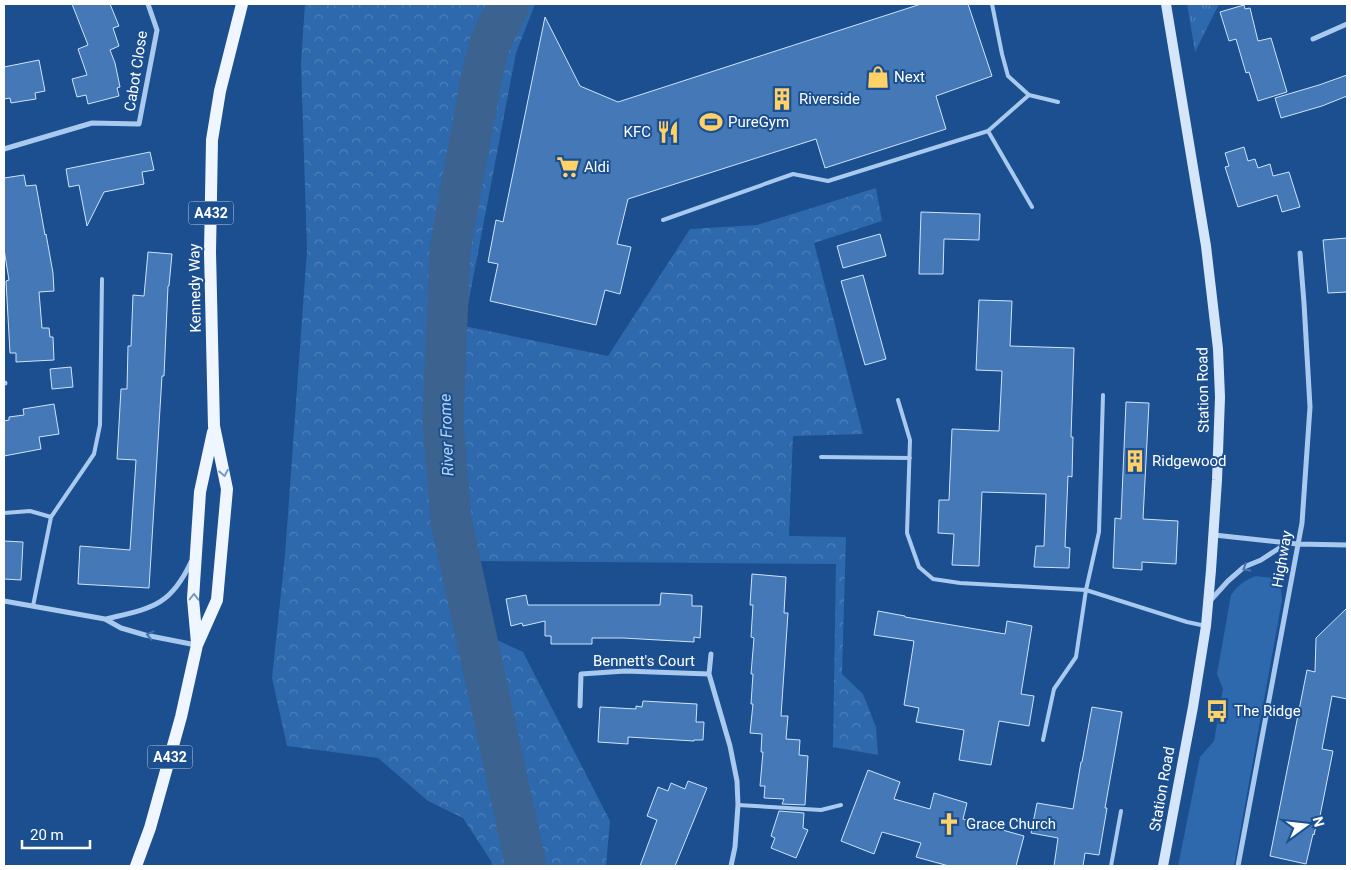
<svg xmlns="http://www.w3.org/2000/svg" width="1351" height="870" viewBox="0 0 1351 870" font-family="Roboto,sans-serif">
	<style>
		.grass { fill: #2e69ad }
		.forest { fill: url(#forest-crowns) }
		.park { fill: url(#park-tufts) }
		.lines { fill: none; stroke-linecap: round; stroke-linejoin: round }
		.river { stroke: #3c6290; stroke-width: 41 }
		.building { fill: #4478b7; stroke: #cfe3fa }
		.lane { stroke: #a9c9ee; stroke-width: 4 }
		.street { stroke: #a9c9ee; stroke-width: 5 }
		.secondary { stroke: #d6e6fa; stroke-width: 10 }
		.primary { stroke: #f0f6ff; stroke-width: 12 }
		.oneway { stroke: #7b9ac1 }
		.oneway2 { stroke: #4674ac }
		.labels { text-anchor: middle; stroke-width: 4; stroke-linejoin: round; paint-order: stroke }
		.shield { fill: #1b4f8f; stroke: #bbcadd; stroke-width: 1 }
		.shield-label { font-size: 14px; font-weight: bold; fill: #fff }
		.street-label { font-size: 15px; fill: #fff; stroke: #1b4f8f }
		.poi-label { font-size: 15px; fill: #fff; stroke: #1b4f8f; text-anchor: start }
		.water-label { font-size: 16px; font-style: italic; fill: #b5d3f5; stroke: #1b4f8f }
	</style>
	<defs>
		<pattern id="forest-crowns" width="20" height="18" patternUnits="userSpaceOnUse" patternTransform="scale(1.25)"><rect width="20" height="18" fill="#2e69ad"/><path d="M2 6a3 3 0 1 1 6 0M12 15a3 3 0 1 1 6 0" fill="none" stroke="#4d80b9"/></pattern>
		<pattern id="park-tufts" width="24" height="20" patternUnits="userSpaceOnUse" patternTransform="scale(1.25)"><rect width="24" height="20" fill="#2e69ad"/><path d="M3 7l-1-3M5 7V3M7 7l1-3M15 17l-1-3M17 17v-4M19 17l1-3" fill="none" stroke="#4d80b9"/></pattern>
	</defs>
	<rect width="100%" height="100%" fill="#1b4f8f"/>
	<path class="grass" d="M1256,576l16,2 9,7 1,15 -48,266h-56l22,-109 14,-16 9,-52 -6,-15 14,-79c7,-10 14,-15 25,-19z"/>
	<path class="forest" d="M305,4h230l-19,49 -52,273 144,30 82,-127 67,-4 119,-37 6,33 -68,22 49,191 -70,2 -4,100 57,1 -4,137 21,20 13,33 2,28 -45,-8 3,-183 -363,-3 15,75 35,16 87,169 -4,45h-114l-1,-5 -28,-43 -35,-17 -50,-43 -91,-12 -15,-68 13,-123 22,-305 -6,-187z"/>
	<path class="park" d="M1187,4h32l-24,48z"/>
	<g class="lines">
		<path class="river" d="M509,4l-19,39 -8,32 -32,174 -7,170 8,101 75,346"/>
	</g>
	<path class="building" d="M72,4h38l9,22 -6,2 6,18 -9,4 5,13 5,24 -3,1 2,8 -31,8 -2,-9 -9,2 -5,-18 15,-4 -9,-26 10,-4z
		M921,4h47l24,72 -56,20 10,33 -121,39 -9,-29 -188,60 -11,45 14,3 -11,47 -15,-4 -9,35 -106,-24 8,-37 -10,-2 8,-42 7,2 42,-205 35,69 38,16z
		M1244,5l1,4 5,-1 8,33 13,-3 16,54 -29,9 -9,-29 -3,1 -10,-34 -7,2 -9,-29z
		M39,60l6,31 -10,2 1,6 -13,2 -12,2 -1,-5 -6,1v-32z
		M1347,75v21l-25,10 -41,12 -6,-20 44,-13z
		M1244,147l4,14 7,-2 3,9 12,-4 3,12 16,-4 11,35 -18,5 -5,-17 -39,12 -13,-40 4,-1 -4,-13z
		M150,152l4,18 -12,2 2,12 -40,8 -17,34 -8,-41 -10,2 -3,-18z
		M24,175l2,11 10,-1 9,50 1,-1 7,39 1,18 -15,1 3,36h7l1,9h3l1,23 -38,2v-9h-6l-4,-72 3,-1 -5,-31v-71z
		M921,212l59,2 -1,26 -35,-1 -1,35h-24z
		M880,234l6,22 -43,12 -6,-22z
		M1347,238v54l-19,1 -5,-53z
		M148,252l24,2 -3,32h-1l-4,90h-2l-13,212 -71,-4 2,-38 50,4 6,-90 -19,-1 4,-70h6l1,-43h3l2,-51 11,1z
		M863,275l23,84 -21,6 -24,-84z
		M979,300l33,1 -2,45 64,2 -3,89h2l-1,40 -4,-1 -3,71 5,1 -1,20 -35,-1 2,-21h8l2,-52 -64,-2 -3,74 -27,-1 2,-31 -16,-1 1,-33h10l3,-71 47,2 3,-60 -26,-1z
		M71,367l2,20 -21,2 -2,-20z
		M1126,402l23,1 -6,116 35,2 -2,43 -34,-2v8l-29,-2 2,-50 6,1z
		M54,404l5,30 -20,3 2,12 -37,7v-35l5,-1v-3l15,-2 -1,-6z
		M4,541l19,1 -2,38 -17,-1z
		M752,574l34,3 -2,36h4l-7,103h7l-2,23 14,1 -1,15 9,1 -3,49 -23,-1 2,-5 -20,-1 1,-12h-5l3,-34h-2l1,-18 -12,-1 3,-29h-2l2,-30h-2l3,-36 -3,-1 2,-32h-3z
		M661,593l31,2v11h10l-2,32 -6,-1v5l-71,-4h-31v6h-41v-8h-6v-15l-22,5 -1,-3 -11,3 -5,-27 20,-4 2,10h132z
		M1347,608v91l-15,-3 -10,53 11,2 -14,70h-2l-3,14 -1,-1 -7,30 -36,-8 37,-186 8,2 1,-34z
		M878,611l27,5v1l100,17 2,-13 25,5 -11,68 13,2 -5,30 -30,-5 -8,44 -32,-5 5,-30 -48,-8 3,-14 -15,-3 10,-64 -40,-6z
		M643,701l54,3 -1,18h8l-1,18h-9v1l-66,-4v7l-30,-2 2,-35 36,2v-3l6,1z
		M1092,707l30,5 -17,96h2l-8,47 -14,-2 -2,13h-29l4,-28 -27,-5 6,-30 36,6 8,-47h1z
		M868,770l32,12 -6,17 36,10 4,-16 33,10 -4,16 61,17 -8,30h-67l-33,-9 5,-14 -39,-11 -8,22 -33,-13z
		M688,781l19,7 -32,78h-35l17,-46 -10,-4 11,-29 10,4 3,-8 14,6z
		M779,811l25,2 -1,15 5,2 -12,28 -25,-10 4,-10 -4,-2z"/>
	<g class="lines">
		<path class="lane" d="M992,4l10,50 6,22 21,19 29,7
			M988,131l44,76
			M663,220l130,-46 35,7 160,-50 41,-36
			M898,400l12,40 -3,93 12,34 14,12 27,4 126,7 101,32 19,4
			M821,457l89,1
			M4,513l26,-2 21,6
			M33,606l18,-89 43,-63 6,-29 2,-146
			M1043,740l11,-51 22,-32 10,-67 13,-58 4,-137
			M738,805l83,5 20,-5
			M1111,866l10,-55"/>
		<path class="street" d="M1313,39l34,-15
			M4,149l88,-26 47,1 18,-94 -9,-26
			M4,383h1
			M1214,535l83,9 50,1
			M4,601l101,18 16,9 24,7 51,10
			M1209,602l19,-21 16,-14 17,-7 26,-17
			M106,619c45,-11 64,-12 85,-57
			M711,654l-2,20 21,72 7,35 1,24 -3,42 -4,19
			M580,706l1,-32 44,-3 84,3
			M1238,866l64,-343 8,-116 -6,-104 -4,-50"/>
		<path class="secondary" d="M1163,866l30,-159 13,-81 5,-56 6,-90 3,-83 -2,-48 -12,-103 -40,-242"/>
		<path class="primary" d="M197,643l-4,-44 7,-107 13,-60
			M136,866l14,-38 31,-111 16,-72 20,-45 10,-111 -13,-63 -4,-174 2,-112 8,-49 22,-87"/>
	</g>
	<defs><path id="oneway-chevron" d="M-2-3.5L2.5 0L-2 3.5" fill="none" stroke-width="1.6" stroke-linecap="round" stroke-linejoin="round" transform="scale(1.25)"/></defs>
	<g class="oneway">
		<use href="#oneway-chevron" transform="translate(224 473) rotate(79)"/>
		<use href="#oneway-chevron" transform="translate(194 597) rotate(-89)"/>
	</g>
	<g class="oneway2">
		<use href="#oneway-chevron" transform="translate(1246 568) rotate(150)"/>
		<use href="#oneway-chevron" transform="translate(150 635) rotate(-167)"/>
	</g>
	<defs>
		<symbol id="shop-bare" viewBox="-9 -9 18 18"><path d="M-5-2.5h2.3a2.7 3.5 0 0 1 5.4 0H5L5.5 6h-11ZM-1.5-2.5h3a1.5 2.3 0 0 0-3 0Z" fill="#ffd166" stroke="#1b4f8f" stroke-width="2.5" paint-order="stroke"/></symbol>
		<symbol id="building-bare" viewBox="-9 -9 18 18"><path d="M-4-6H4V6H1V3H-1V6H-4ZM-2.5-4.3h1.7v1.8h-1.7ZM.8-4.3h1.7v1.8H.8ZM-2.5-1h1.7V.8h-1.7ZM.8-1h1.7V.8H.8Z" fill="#ffd166" stroke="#1b4f8f" stroke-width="2.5" paint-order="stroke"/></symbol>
		<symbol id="stadium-bare" viewBox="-9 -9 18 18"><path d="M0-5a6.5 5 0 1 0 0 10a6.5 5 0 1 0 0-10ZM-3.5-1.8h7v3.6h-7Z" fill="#ffd166" stroke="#1b4f8f" stroke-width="2.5" paint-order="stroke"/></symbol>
		<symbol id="restaurant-bare" viewBox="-9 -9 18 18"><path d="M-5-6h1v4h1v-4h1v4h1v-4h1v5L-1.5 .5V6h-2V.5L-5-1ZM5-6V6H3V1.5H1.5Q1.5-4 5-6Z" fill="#ffd166" stroke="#1b4f8f" stroke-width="2.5" paint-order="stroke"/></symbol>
		<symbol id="supermarket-bare" viewBox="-9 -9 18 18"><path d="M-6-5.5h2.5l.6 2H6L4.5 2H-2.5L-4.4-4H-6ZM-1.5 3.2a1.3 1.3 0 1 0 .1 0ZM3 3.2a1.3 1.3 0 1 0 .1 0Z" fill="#ffd166" stroke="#1b4f8f" stroke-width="2.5" paint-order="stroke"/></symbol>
		<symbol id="bus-bare" viewBox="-9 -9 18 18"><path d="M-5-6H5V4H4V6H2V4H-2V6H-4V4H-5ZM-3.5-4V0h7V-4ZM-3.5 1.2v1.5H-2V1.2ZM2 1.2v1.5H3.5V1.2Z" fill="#ffd166" stroke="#1b4f8f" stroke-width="2.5" paint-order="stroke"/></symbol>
		<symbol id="church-bare" viewBox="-9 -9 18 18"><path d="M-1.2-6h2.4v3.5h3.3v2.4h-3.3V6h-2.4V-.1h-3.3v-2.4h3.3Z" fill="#ffd166" stroke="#1b4f8f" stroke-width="2.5" paint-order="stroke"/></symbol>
	</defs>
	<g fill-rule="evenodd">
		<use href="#shop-bare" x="862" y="61" width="32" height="32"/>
		<use href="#building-bare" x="766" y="83" width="32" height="32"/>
		<use href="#stadium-bare" x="695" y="106" width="32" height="32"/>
		<use href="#restaurant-bare" x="652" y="116" width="32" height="32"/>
		<use href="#supermarket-bare" x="552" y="151" width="32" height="32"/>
		<use href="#building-bare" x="1119" y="445" width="32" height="32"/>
		<use href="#bus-bare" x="1201" y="695" width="32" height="32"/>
		<use href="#church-bare" x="933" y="808" width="32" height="32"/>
	</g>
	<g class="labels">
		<g class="shield">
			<rect x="188.5" y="201.5" width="45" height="23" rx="4"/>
			<rect x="147.5" y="745.5" width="45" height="23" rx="4"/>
		</g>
		<g class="shield-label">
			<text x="211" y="218">A432</text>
			<text x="170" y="762">A432</text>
		</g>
		<g class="street-label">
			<text transform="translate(136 71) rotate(-81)" y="5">Cabot Close</text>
			<text transform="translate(195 288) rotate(-91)" y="5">Kennedy Way</text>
			<text transform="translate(1203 390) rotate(-91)" y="5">Station Road</text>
			<text transform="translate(1282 559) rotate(-80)" y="5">Highway</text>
			<text x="644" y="666">Bennett's Court</text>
			<text transform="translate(1162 789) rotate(-80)" y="5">Station Road</text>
		</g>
		<g class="poi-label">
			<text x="894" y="82">Next</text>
			<text x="799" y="104">Riverside</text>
			<text x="728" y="127">PureGym</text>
			<text x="651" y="137" text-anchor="end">KFC</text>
			<text x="584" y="172">Aldi</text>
			<text x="1152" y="466">Ridgewood</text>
			<text x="1234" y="716">The Ridge</text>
			<text x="966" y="829">Grace Church</text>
		</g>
		<g class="water-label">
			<text transform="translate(446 435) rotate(-92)" y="6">River Frome</text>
		</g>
	</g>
	<rect width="1351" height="870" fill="none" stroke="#ffffff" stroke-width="10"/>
	<g transform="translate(1306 825) rotate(75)" stroke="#1b4f8f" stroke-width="4" paint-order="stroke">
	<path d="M0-4L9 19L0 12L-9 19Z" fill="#ffffff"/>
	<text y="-8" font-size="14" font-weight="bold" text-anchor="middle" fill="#ffffff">N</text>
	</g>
	<path d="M22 840v8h68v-8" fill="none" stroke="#ffffff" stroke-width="2.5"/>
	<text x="30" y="840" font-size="15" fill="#ffffff" stroke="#1b4f8f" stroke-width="4" paint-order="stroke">20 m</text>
</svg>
